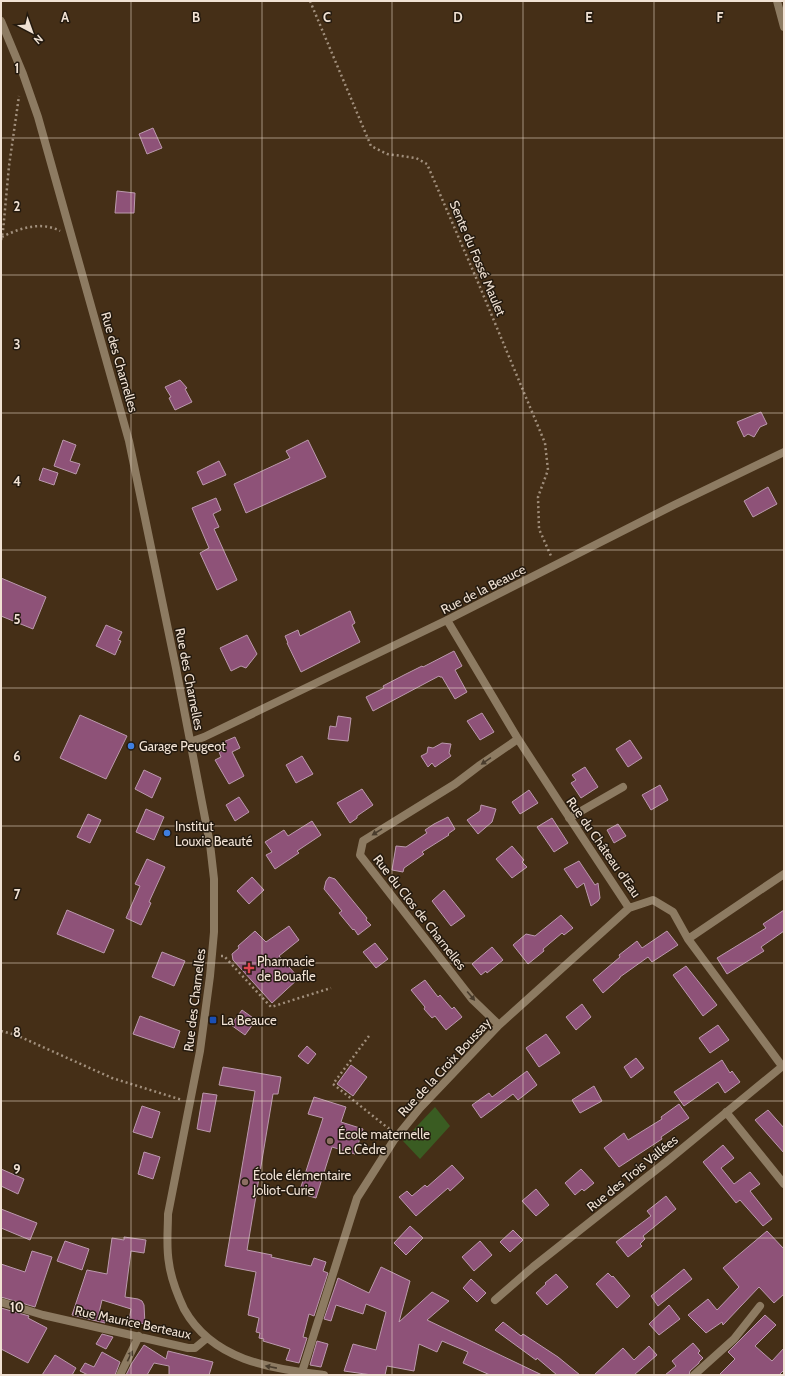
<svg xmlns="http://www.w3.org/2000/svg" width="785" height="1376" viewBox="0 0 785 1376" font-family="Cabin,sans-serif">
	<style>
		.green { fill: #3a5c22 }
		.building { fill: #8e5278; stroke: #bb99ad }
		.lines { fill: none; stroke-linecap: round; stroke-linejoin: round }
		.path { stroke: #a18f7c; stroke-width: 2.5; stroke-dasharray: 2 3; stroke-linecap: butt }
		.minor { stroke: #8d7b62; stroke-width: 8 }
		.oneway { fill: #493c2c }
		.grid { fill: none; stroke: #f1e2d4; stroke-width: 1; stroke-opacity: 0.55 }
		.shop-dot { fill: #3f7fe0; stroke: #241a0f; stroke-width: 1.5 }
		.health-dot { fill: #e0444e; stroke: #241a0f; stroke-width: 1.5 }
		.transit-dot { fill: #1a4fb4; stroke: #241a0f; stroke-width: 1.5 }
		.education-dot { fill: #8d6e63; stroke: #241a0f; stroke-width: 1.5 }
		.labels { text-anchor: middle; stroke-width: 3; stroke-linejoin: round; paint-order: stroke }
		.street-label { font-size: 13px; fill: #f1e2d4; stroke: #241a0f }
		.poi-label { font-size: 13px; fill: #f1e2d4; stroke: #241a0f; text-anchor: start }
		.grid-label { font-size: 13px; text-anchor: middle; font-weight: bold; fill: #f1e2d4; stroke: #241a0f; stroke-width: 3; stroke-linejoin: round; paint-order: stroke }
	</style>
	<rect width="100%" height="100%" fill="#452f17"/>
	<path class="green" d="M435,1107l15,19 -30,33 -17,-18z"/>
	<path class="building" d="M153,128l9,20 -15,6 -8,-20z
		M117,191l18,2 -1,20h-19z
		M180,380l7,8 -2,1 7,13 -17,8 -6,-12 2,-1 -6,-10z
		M761,412l6,12 -7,3 -6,10 -6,-3 -4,3 -7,-15z
		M63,440l13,5 -6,16 10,3 -4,10 -22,-8z
		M308,440l18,37 -80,36 -12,-29 56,-26 -4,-7z
		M219,461l7,14 -23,10 -6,-13z
		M43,468l15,5 -4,12 -15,-5z
		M768,487l9,17 -24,13 -9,-16z
		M216,498l5,12 -8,4 6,13 -5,2 23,51 -20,10 -17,-37 9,-5 -17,-40z
		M1,578l45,19 -13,32 -32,-13z
		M350,611l5,12 -3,2 8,17 -59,30 -14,-29h1l-3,-7 13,-6 2,6z
		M106,625l16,7 -4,8 3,1 -6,14 -19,-9z
		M247,635l10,19 -11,14 -5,-2 -10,5 -11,-23z
		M454,651l8,15 -7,4 12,22 -12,7 -13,-22h-2l-1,-1 -66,35 -7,-14 18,-9 -1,-2 21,-11 18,-9 1,1z
		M482,713l12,19 -14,8 -13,-19z
		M80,715l47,21 -21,43 -46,-21z
		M338,716l13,2 -3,23 -20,-2 2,-13 6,1z
		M235,737l5,11 -8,4 12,24 -15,8 -14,-24 6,-3 -2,-5 5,-2 -3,-7z
		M630,740l12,18 -14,9 -12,-18z
		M442,743l9,1 -2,9 2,3 -16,11 -3,-4 -4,4 -7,-11 6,-3 1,-6 5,1z
		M302,756l11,18 -17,9 -10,-18z
		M585,767l13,20 -17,11 -10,-15 5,-3 -4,-5z
		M144,770l17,8 -9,20 -17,-9z
		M660,785l8,15 -17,10 -9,-15z
		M362,789l11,16 -16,11v2l-7,5 -13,-20z
		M529,790l9,13 -18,11 -8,-12z
		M239,797l10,15 -14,9 -9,-16z
		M481,805l15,4 -4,13 -14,12 -11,-14 13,-9z
		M146,809l18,8 -10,23 -18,-8z
		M88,814l13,6 -11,23 -13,-6z
		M448,817l7,12 -7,5 1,1 -27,17 2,2 -20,14 -1,4 -11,-2 4,-24 10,1 21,-14 -2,-3 9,-6z
		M552,818l16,25 -14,9 -17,-25z
		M312,821l9,14 -24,16 2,2 -24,16 -9,-14 6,-3 -7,-10 19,-12 4,6z
		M618,824l8,12 -12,7 -7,-13z
		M512,846l12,14 -2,2 5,5 -15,11 -16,-19z
		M147,859l18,8 -16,35 2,1 -10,22 -15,-7 14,-32 -5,-2z
		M579,861l16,24 3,-2 2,15 -2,3 -7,5 -7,-23 -7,5 -13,-19z
		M252,877l12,13 -15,14 -12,-13z
		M329,877l6,2 32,39 -1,2 5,5 -13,10 -4,-6 -1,1 -14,-17 3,-2 -18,-22 2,-8z
		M444,890l21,26 -14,10 -19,-25z
		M67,910l47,20 -10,23 -47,-19z
		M784,910v21l-23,16 3,4 -37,23 -10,-16 49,-30 -3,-4z
		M561,915l12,13 -9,7 -2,-2 -19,16 1,2 -16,13 -15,-19 13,-11 9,2z
		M289,926l10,14 -20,16 20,22 -27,25 -39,-43 -1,-6 7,-6 -1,-2 17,-15 11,11z
		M667,931l11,14 -26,17 -4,-5 -28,20v1l-17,15 -10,-13 27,-23 -1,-2 18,-14 5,7z
		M375,943l13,16 -12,9 -13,-16z
		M492,947l11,13 -16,13 -1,-2 -5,4 -9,-11z
		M162,952l23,9 -11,25 -22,-9z
		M686,966l31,39 -14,11 -30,-41z
		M425,980l13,17 2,-2 12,14 2,-2 8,10 -16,13 -11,-14 -3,2 -8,-9 1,-2 -14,-17z
		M582,1004l9,13 -15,13 -10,-13z
		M242,1010l14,10 -11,15 -14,-10z
		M140,1016l40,15 -6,17 -41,-14z
		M718,1025l11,15 -19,13 -11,-15z
		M546,1034l14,19 -21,14 -13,-19z
		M307,1046l9,8 -8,10 -10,-8z
		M636,1058l8,10 -13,10 -7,-11z
		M722,1060l8,13 2,-2 8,11 -15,11 -7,-11 -34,24 -10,-14z
		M351,1065l16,12 -14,19 -16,-12z
		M223,1067l58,10 -3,17h-5l-26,156 25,5 -1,2 40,9 3,-8 12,4 -3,9 5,2 -14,43 -5,-2 -6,23 4,1 -8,25 -13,-3 4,-11 -27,-8 1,-2 -5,-1 1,-5 -4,-1 3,-14 -11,-3 8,-43 -31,-6 30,-175 -36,-6z
		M527,1071l10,14 -19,15 -5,-6 -32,24 -9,-13 17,-12 3,4z
		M594,1086l8,15 -22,12 -8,-13z
		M203,1093l14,2 -7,37 -13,-3z
		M314,1097l32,10 -5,15 22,7 -8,25 -23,-7 -16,51 -17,-5 24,-75 -15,-4z
		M679,1104l10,14 -28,19 1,2 -43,28 -15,-19 20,-15 4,7 34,-21 -1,-2z
		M142,1106l18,6 -8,26 -19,-6z
		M768,1110l16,18v25l-29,-33z
		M723,1145l11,13 -13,10 13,16 16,-12 10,12 -10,7 22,28 -9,7 -23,-26 -4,3 -33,-41z
		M144,1152l16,5 -7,22 -15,-5z
		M452,1165l12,13 -14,13 -2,-3 -32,28 -17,-19 8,-6 5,5 13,-11 2,2z
		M1,1169l23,10 -6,15 -17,-8z
		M581,1169l13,14 -10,8 -2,-2 -7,6 -10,-12z
		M536,1189l13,16 -13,11 -14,-15z
		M666,1196l10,13 -33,27 2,3 -5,5 2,2 -14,11 -12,-15 35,-26 -4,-5z
		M1,1209l36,14 -7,17 -29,-12z
		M410,1226l13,12 -17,17 -12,-12z
		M513,1230l10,10 -13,12 -10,-10z
		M767,1231l17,18v45l-10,9 -15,-16 -36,38 -1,-3 -16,11 -18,-18 20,-16 9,11 22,-23 -16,-19z
		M124,1237l22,3 -2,13 -13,-2 -6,46 13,2 4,2 2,4 1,19 -16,-3 2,-12 -29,-9 -4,17 7,4v2l-33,-8 15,-45 20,4 5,-36 12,2z
		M65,1241l24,8 -7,21 -25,-9z
		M480,1241l12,14 -18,16 -12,-14z
		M32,1251l20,6 -17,50 -34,-10v-33l24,8z
		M381,1267l29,14 -11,41 33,-30 17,9 -22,19 115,55h-52l-27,-12 5,-11 -26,-11 -5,11 -18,-8 -5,27 -27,-5 -2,9h-13l-28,-4 9,-27 23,6 10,-38 -20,-8 -3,10 -27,-9 -5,16 -7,-2 14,-41 31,15z
		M684,1269l8,10 -34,27 -7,-10z
		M608,1273l4,4 1,-1 17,20 -13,12 -21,-24z
		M556,1274l12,13 -21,18 -11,-12 10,-9 -1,-1z
		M471,1279l15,14 -9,9 -14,-14z
		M669,1305l11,14 -21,16 -10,-11z
		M1,1308l28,8 -1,2 19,10 -19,35 -27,-14z
		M765,1315l11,10 -21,21 17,15 12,-13v22l-5,5h-60l16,-16 -7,-7z
		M503,1322l18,14 2,-2 35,23 22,18h-23l-20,-17 -1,2 -41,-30z
		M102,1334l11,3 -7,12 -10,-5z
		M317,1341l11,3 -7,23 -11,-2z
		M693,1343l7,8 -2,2 5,5 -4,4v1l-9,8 -1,4h-24l11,-9 -4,-5z
		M144,1345l22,14 2,-8 45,11 -4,13h-40v-9l-15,-3 -7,12h-21l6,-12z
		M649,1346l8,9 -23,20h-40l29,-27 11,12z
		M102,1352l18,10 -5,13h-27l-8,-4 5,-8 9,4z
		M55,1355l21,13 -4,7h-30z"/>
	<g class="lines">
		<path class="path" d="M310,1l61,145 16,8 29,4 11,6 50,116 68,163 3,27 -10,27 1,32 12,27
			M2,237c17,-9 40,-16 58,-6
			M1,240l2,-9 6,-65 10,-70
			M221,956h3l47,51 60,-19
			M1,1031l15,4 96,43 70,22
			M369,1036l-36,48 55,44h3"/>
		<path class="minor" d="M777,1l7,26
			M1,21l22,53 15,43 91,324 47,227 34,176 4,35v53l-4,44 -10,75 -32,163c0,16 -2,33 1,49 2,16 8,31 15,46 29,52 86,59 140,66
			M447,620l71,119 45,69 66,100 24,-8 20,12 15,27 94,127
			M190,742l14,-5 243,-117 227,-115 110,-53
			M569,818l54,-31
			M688,939l96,-65
			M499,1025l-27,-26 -112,-144 3,-14 92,-57 25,-19 38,-26
			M726,1112l58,72
			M495,1300l38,-33 133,-105 118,-97
			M1,1302l42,13 145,33h7l12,-10
			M302,1372l55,-174 37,-58 26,-32 79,-83 130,-117
			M120,1375l19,-39
			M694,1375l40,-36 26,-33"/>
	</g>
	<defs><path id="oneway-solid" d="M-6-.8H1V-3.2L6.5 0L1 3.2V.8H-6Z"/></defs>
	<g class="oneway">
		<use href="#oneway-solid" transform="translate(486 761) rotate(146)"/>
		<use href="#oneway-solid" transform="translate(377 832) rotate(148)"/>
		<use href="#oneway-solid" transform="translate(471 996) rotate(50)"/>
		<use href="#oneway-solid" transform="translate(130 1356) rotate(-64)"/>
		<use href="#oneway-solid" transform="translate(271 1367) rotate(-169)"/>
	</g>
	<path class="grid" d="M131,1v1374M262,1v1374M392,1v1374M523,1v1374M654,1v1374M1,138h783M1,275h783M1,413h783M1,550h783M1,688h783M1,826h783M1,963h783M1,1101h783M1,1238h783"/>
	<g class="shop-dot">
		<circle cx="131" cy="746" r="4"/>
		<circle cx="167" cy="833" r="4"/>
	</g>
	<path class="health-dot" d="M247 962h4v4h4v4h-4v4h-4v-4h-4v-4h4z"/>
	<rect class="transit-dot" x="209" y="1016" width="8" height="8" rx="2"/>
	<g class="education-dot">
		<circle cx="330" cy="1141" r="4"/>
		<circle cx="245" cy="1182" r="4"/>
	</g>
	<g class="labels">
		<g class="street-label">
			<text transform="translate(478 258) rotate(67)" y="5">Sente du Fossé Maulet</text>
			<text transform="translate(120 362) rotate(74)" y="5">Rue des Charnelles</text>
			<text transform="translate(483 589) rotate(-27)" y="5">Rue de la Beauce</text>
			<text transform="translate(190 679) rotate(79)" y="5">Rue des Charnelles</text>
			<text transform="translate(604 847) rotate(55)" y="5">Rue du Château d'Eau</text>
			<text transform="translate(420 912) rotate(52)" y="5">Rue du Clos de Charnelles</text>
			<text transform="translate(194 1000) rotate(-83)" y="5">Rue des Charnelles</text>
			<text transform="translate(444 1067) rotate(-47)" y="5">Rue de la Croix Boussay</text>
			<text transform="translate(632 1173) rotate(-39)" y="5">Rue des Trois Vallées</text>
			<text transform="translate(133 1322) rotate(12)" y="5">Rue Maurice Berteaux</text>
		</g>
		<g class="poi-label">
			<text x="139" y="751">Garage Peugeot</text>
			<text x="175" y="831">Institut<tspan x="175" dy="15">Louxie Beauté</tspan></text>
			<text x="257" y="966">Pharmacie<tspan x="257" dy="15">de Bouafle</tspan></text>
			<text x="221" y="1025">La Beauce</text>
			<text x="338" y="1139">École maternelle<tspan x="338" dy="15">Le Cèdre</tspan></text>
			<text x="253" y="1180">École élémentaire<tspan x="253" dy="15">Joliot-Curie</tspan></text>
		</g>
	</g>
	<g class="grid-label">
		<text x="65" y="22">A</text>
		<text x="196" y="22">B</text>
		<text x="327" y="22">C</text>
		<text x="458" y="22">D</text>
		<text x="589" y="22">E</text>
		<text x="720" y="22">F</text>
		<text x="17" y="73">1</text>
		<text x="17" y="211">2</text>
		<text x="17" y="349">3</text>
		<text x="17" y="486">4</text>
		<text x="17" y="624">5</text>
		<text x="17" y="761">6</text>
		<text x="17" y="899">7</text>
		<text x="17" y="1037">8</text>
		<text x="17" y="1174">9</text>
		<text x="17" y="1312">10</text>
	</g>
	<rect width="785" height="1376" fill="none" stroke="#f1e2d4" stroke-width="4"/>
	<g transform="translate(32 32) rotate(139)" stroke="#241a0f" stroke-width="3" paint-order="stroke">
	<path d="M0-3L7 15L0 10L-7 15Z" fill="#f1e2d4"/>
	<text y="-6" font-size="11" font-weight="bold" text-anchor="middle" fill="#f1e2d4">N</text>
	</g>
</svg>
